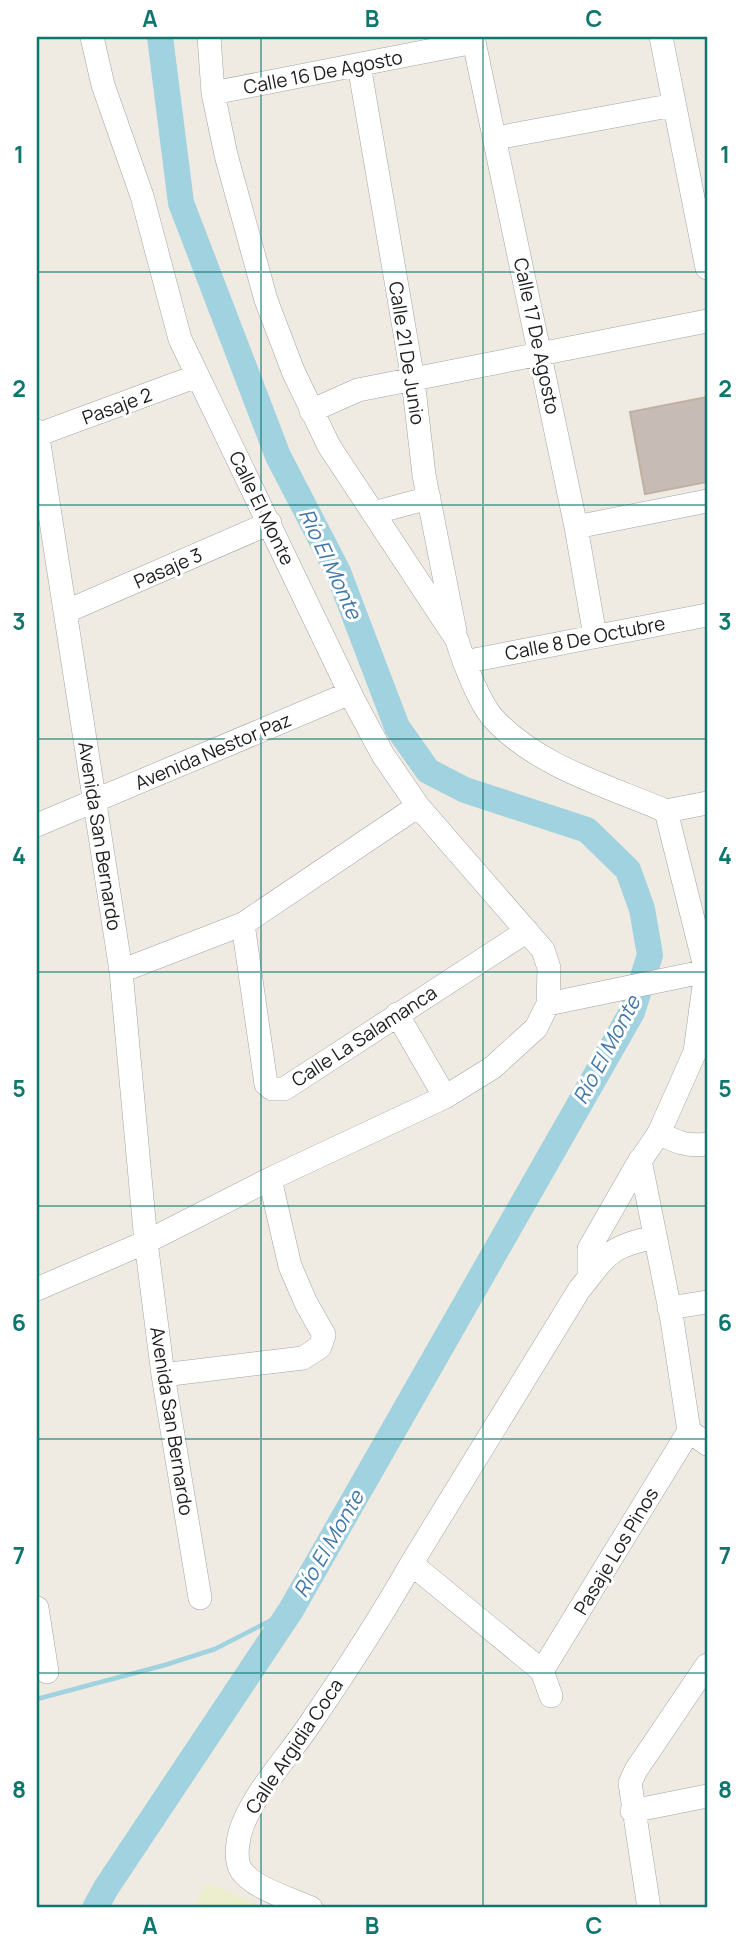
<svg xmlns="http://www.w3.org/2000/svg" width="744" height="1945" viewBox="0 0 744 1945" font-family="Manrope,sans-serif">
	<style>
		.farmland { fill: #edefcc }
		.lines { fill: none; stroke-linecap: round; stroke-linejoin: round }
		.stream { stroke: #a0d2df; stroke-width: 4.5 }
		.river { stroke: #a0d2df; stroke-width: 26 }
		.building { fill: #c7bcb5; stroke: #c1b0a4; stroke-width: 2 }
		.minor-casing { stroke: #a4a4a4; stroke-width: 24 }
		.minor { stroke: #fff; stroke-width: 23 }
		.grid { fill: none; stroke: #0f766e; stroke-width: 2; stroke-opacity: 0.55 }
		.labels { text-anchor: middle; stroke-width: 6; stroke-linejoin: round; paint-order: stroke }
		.street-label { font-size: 19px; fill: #1d1d1d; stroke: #fff }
		.water-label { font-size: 21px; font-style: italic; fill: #4177aa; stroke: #fff }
		.neatline { fill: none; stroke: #0f766e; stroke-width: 2.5 }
		.grid-label { font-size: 23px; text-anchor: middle; font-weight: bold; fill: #0f766e }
	</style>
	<rect width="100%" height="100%" fill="#efeae2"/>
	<path class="farmland" d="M207,1883l58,25h-72z"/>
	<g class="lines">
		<path class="stream" d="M37,1699l128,-34 50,-16 76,-39"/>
		<path class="river" d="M95,1908l11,-20 185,-278 341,-598 18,-57 -8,-46 -14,-39 -41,-40 -122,-40 -37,-19 -31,-44 -59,-155 -60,-116 -97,-253 -21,-166"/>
	</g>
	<path class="building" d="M707,397v85l-62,12 -15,-82z"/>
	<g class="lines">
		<defs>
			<path id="minor" d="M209,37l4,56 13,62 40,145 27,71 36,75 128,194c6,21 22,62 36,78 43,48 115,68 173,93l40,160 -11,81 -36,81 -23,34 -47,82v28
				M473,37l103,490 19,109
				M661,37l46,231
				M359,65l54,315 11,95 31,156
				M213,93l261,-51
				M496,138l178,-33
				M311,411l47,-21 349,-69
				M37,431l84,540 25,271 17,133 37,223
				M37,435l160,-59
				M373,513l56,-15
				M576,527l131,-26
				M65,612l205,-89
				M464,662l243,-47
				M666,811l41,-8
				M37,825l313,-132
				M243,924l23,160 6,5h12l243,-158
				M121,971l122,-47 175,-118
				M548,1004l159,-33
				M397,1014l48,83
				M659,1133c17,9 29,14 48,11
				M640,1160l32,160 17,111 18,13
				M37,1289l109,-47 124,-63 175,-82 47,-29 44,-40 12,-24 1,-36 -6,-18 -125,-144 -35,-51 -29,-54 -174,-362 -38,-143 -39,-111 -11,-48
				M669,1308l38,-6
				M163,1375l140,-17 17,-11 4,-12 -18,-32 -16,-37 -20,-87
				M37,1608l10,64
				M542,1671l147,-240
				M551,1696l-9,-25 -123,-101 -6,-9 166,-271c29,-36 29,-43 76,-53
				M632,1811l75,-15
				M311,1908c-20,-9 -58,-20 -70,-38 -7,-12 -3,-34 2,-46 14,-34 41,-63 62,-93 38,-55 75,-112 108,-170
				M649,1908l-19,-125 6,-13 71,-105"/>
		</defs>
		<use href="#minor" class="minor-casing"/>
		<use href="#minor" class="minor"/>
	</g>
	<path class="grid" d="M261,37v1871M483,37v1871M37,272h670M37,505h670M37,739h670M37,972h670M37,1206h670M37,1439h670M37,1673h670"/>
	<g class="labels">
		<g class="street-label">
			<text transform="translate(323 72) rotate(-11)" y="7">Calle 16 De Agosto</text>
			<text transform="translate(537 336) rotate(78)" y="7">Calle 17 De Agosto</text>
			<text transform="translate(407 353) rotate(81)" y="7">Calle 21 De Junio</text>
			<text transform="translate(117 406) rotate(-20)" y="7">Pasaje 2</text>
			<text transform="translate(262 508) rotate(64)" y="7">Calle El Monte</text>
			<text transform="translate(168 568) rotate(-24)" y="7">Pasaje 3</text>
			<text transform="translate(585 638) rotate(-11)" y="7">Calle 8 De Octubre</text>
			<text transform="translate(213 751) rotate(-23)" y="7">Avenida Nestor Paz</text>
			<text transform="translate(100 836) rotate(81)" y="7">Avenida San Bernardo</text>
			<text transform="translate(364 1036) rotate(-33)" y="7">Calle La Salamanca</text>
			<text transform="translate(172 1421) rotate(81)" y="7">Avenida San Bernardo</text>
			<text transform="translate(616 1551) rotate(-59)" y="7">Pasaje Los Pinos</text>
			<text transform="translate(294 1746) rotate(-56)" y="7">Calle Argidia Coca</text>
		</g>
		<g class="water-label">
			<text transform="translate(330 564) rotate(65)" y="7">Río El Monte</text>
			<text transform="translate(607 1050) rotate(-62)" y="7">Río El Monte</text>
			<text transform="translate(329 1544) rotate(-60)" y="7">Río El Monte</text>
		</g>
	</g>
	<rect width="744" height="1945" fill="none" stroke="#ffffff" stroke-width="77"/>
	<rect x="38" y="38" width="668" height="1868" class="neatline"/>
	<g class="grid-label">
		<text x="150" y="27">A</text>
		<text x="372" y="27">B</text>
		<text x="594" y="27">C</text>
		<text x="19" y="163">1</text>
		<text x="725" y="163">1</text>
		<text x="19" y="397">2</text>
		<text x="725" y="397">2</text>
		<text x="19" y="630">3</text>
		<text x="725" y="630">3</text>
		<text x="19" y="864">4</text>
		<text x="725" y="864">4</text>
		<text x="19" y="1097">5</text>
		<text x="725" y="1097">5</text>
		<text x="19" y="1331">6</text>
		<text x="725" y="1331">6</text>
		<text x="19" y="1564">7</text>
		<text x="725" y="1564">7</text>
		<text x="19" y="1798">8</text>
		<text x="725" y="1798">8</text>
		<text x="150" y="1934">A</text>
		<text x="372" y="1934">B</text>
		<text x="594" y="1934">C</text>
	</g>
</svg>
